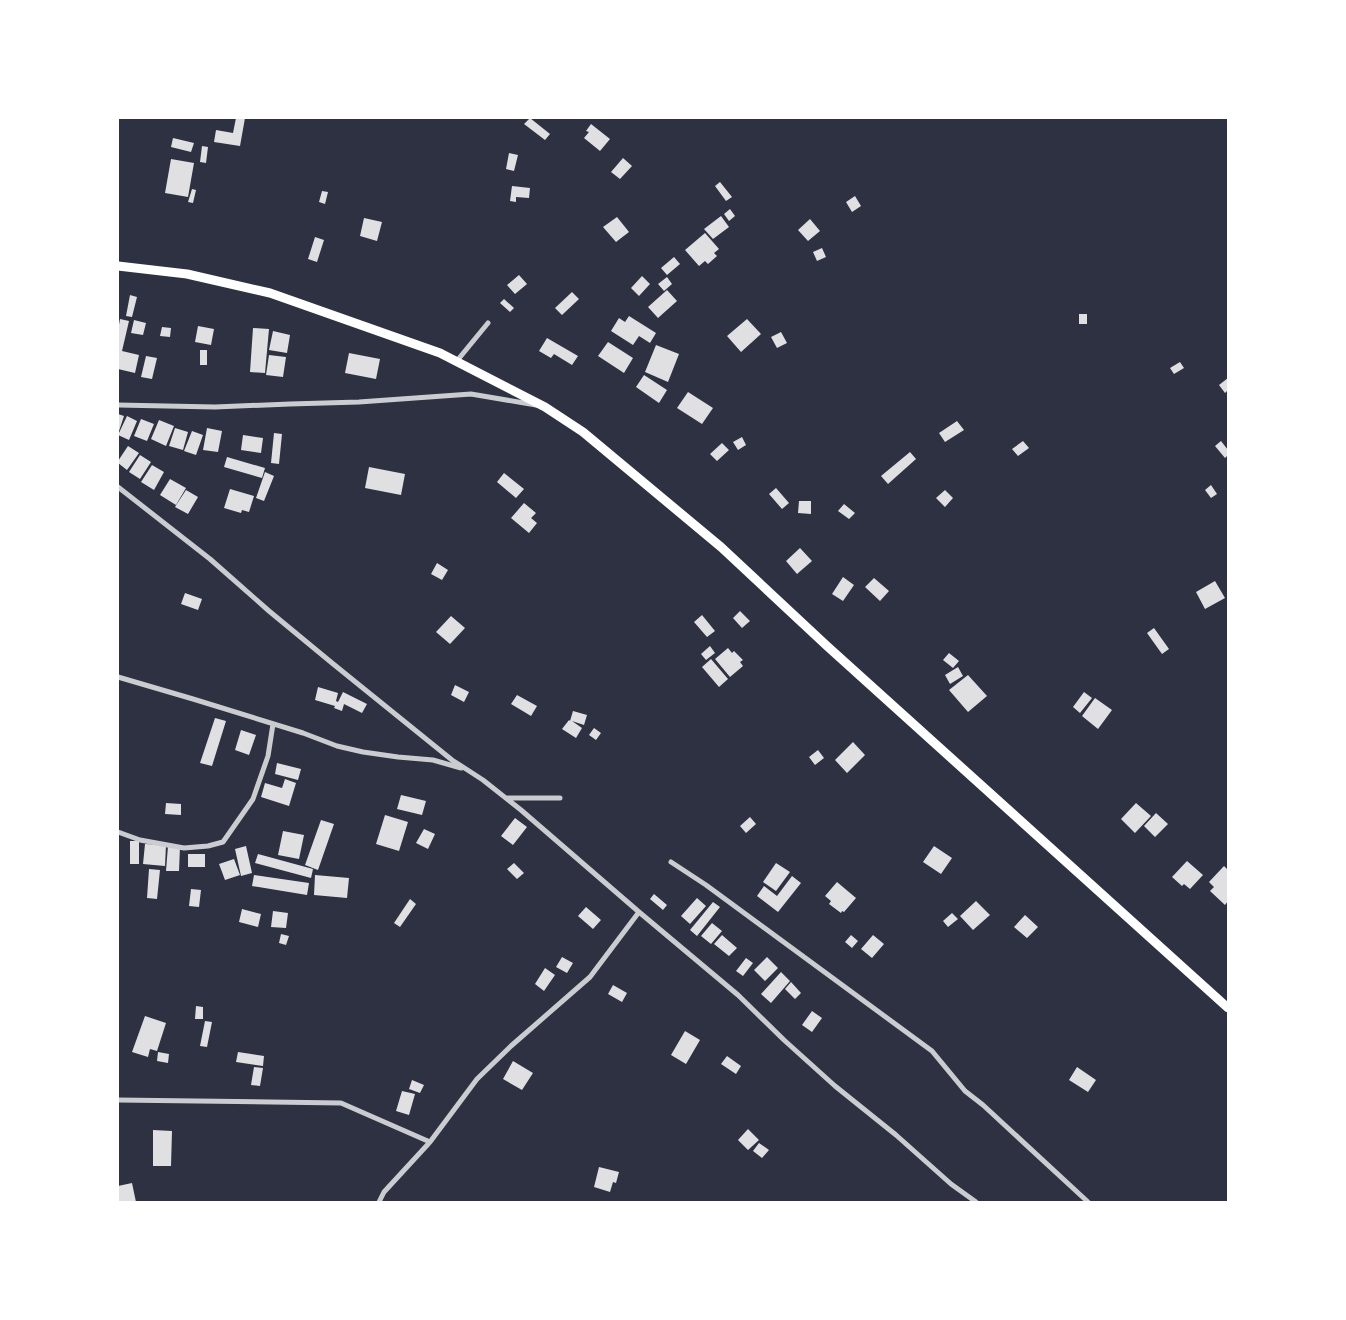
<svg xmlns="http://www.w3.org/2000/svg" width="1346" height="1320" viewBox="0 0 1346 1320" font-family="Manrope,sans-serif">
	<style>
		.building { fill: #e0e0e3 }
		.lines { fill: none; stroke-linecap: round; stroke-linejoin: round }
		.minor { stroke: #caccd0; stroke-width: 5 }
		.secondary { stroke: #fff; stroke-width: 9 }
	</style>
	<rect width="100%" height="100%" fill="#2d3142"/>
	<path class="building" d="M236,118h9l-5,28 -26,-4 2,-12 17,3z
		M530,118l20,16 -5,6 -21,-16z
		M591,124l19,15 -10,12 -16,-13 5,-6 -3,-1z
		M173,138l21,5 -3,9 -20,-5z
		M202,146l6,1 -2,16 -6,-1z
		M509,153l9,2 -4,16 -8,-2z
		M623,158l9,8 -12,13 -9,-7z
		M171,159l23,4 -6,34 -23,-4z
		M720,182l12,15 -6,4 -11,-15z
		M512,186l18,2 -1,10 -13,-1v5l-6,-1z
		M192,189l4,1 -3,13 -5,-1z
		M322,191l6,1 -3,12 -6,-2z
		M855,196l6,10 -9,6 -6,-10z
		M730,209l5,7 -6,5 -5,-7z
		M721,216l8,11 -16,12 -9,-10z
		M617,217l12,15 -13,10 -13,-15z
		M364,218l18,4 -5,19 -17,-5z
		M810,219l10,12 -12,10 -10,-11z
		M705,233l14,16 -5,4 3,3 -9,8 -3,-3 -6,5 -14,-16z
		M315,237l9,3 -7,22 -9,-3z
		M822,248l4,9 -9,4 -4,-9z
		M674,257l6,7 -13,11 -6,-7z
		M519,275l8,9 -12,10 -8,-9z
		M642,276l8,8 -11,12 -8,-8z
		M667,277l5,7 -8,7 -6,-7z
		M667,290l10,11 -19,17 -10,-11z
		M572,292l7,7 -17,16 -7,-7z
		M130,295l7,2 -5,20 -6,-1z
		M504,299l10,9 -4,4 -10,-9z
		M1079,314h8v10h-8z
		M629,316l27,17 -6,10 -11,-7 -6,9 -22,-14 8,-13 6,4z
		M120,319l9,2 -7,30 17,4 -4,18 -17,-4v-39z
		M747,319l14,15 -20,18 -14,-16z
		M134,320l12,3 -3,12 -12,-2z
		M198,326l16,3 -3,16 -16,-3z
		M162,327l9,1 -1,9 -10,-1z
		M253,328l16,1 -4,44 -15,-1z
		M273,331l17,4 -3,18 -18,-3z
		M781,332l6,11 -10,5 -6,-11z
		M547,338l31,18 -6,9 -18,-11 -3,4 -12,-7z
		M608,342l25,16 -9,15 -26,-17z
		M656,345l23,9 -11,28 -23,-10z
		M200,350h7v15h-7z
		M349,353l31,6 -4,20 -31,-6z
		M269,355l17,2 -3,20 -17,-2z
		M146,356l11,2 -5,21 -11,-2z
		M1180,362l4,6 -10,6 -4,-6z
		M644,375l23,15 -8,13 -23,-16z
		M1228,378v12l-3,3 -6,-8z
		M688,392l25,16 -11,16 -25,-16z
		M118,414l6,2 -6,18z
		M127,416l10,5 -8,19 -11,-5z
		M141,419l13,5 -7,17 -13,-5z
		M159,420l15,6 -8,20 -15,-7z
		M957,421l7,9 -19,12 -6,-9z
		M175,428l13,4 -5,18 -14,-4z
		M207,428l15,3 -4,21 -15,-2z
		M192,431l11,4 -7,20 -12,-4z
		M274,433l8,1 -3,30 -8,-1z
		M243,435l20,3 -2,15 -20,-3z
		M742,437l4,8 -8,5 -5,-8z
		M1023,441l6,7 -11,8 -6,-7z
		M1221,441l7,9v5l-3,3 -10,-12z
		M722,443l7,7 -12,11 -7,-7z
		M128,446l11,7 -12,17 -9,-7v-2z
		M910,452l6,7 -28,25 -7,-8z
		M140,455l11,7 -11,17 -11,-7z
		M227,457l38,11 -3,10 -38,-11z
		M152,465l12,7 -10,18 -13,-8z
		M369,467l36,7 -4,21 -36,-7z
		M265,472l9,4 -10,25 -8,-3z
		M504,473l20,16 -8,9 -19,-16z
		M170,479l16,9 -10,17 -16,-10z
		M1211,485l6,9 -6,4 -6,-8z
		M776,488l13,15 -7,6 -13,-15z
		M230,489l24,7 -5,16 -7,-2 -1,3 -17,-5z
		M186,490l12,7 -10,17 -13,-7z
		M945,490l8,8 -8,9 -9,-9z
		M799,501h12v13l-13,-1z
		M524,503l12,10 -5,5 6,5 -8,10 -18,-15z
		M844,504l11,9 -6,6 -11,-8z
		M800,548l12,13 -15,13 -11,-13z
		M437,563l11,7 -6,10 -11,-6z
		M843,577l11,8 -11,16 -11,-7z
		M874,578l15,13 -9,10 -15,-14z
		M1215,581l10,17 -20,11 -9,-17z
		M185,593l17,6 -4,11 -17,-6z
		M740,611l10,10 -8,7 -9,-10z
		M702,615l13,16 -8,6 -13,-15z
		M451,616l14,12 -15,16 -14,-12z
		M1154,628l15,21 -7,5 -15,-21z
		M710,646l5,7 -9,7 -5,-6z
		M728,648l4,5 2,-2 9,9 -3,2 3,4 -13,11 -15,-18z
		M949,653l10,8 -6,7 -10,-8z
		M711,659l17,20 -9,8 -17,-20z
		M958,667l5,9 -13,8 -5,-9z
		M968,675l19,21 -19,16 -19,-22z
		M455,685l14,7 -5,10 -13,-7z
		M318,687l20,6 -2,8 2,1 5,-10 24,12 -5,9 -18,-9 -2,7 -8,-3 1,-2 -20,-6z
		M1084,692l8,6 -12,15 -7,-6z
		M517,695l20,11 -6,10 -20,-12z
		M1095,698l17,12 -14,19 -16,-13z
		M573,711l14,4 -3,10 -12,-4 10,7 -6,10 -14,-9 7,-9 1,1z
		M215,718l11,3 -14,45 -12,-3z
		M594,728l7,5 -5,7 -7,-5z
		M241,730l15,5 -7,20 -14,-5z
		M853,742l12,13 -18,18 -12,-13z
		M818,750l6,8 -9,7 -6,-8z
		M277,763l24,6 -3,11 -23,-6z
		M285,779l11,4 -7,23 -28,-9 4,-14 17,5z
		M401,795l25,6 -4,14 -25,-6z
		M166,803l15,1v11l-16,-1z
		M1136,803l15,13 -16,17 -14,-14z
		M1156,813l12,11 -13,13 -11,-11z
		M385,815l23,7 -9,29 -23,-7z
		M750,817l6,7 -10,9 -6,-7z
		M515,818l12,9 -14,18 -12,-9z
		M321,820l13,4 -16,46 -13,-5z
		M424,829l11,5 -7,15 -12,-6z
		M283,831l21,4 -5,24 -21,-4z
		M130,841h9v23h-9z
		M145,844l21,1 -1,21 -22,-2z
		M168,846l12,1 -1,24h-13z
		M246,846l6,27 -11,3 -6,-27z
		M934,846l18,12 -11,16 -18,-12z
		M188,854h17v13h-17z
		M258,854l55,15 -2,9 -56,-15z
		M234,859l6,16 -15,5 -6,-16z
		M1187,861l16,14 -13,14 -6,-5 -2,2 -10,-9z
		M514,863l10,10 -7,6 -10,-10z
		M776,863l14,9 -14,19 -13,-9z
		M1224,866l4,4v31l-3,4 -15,-14 4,-4 -5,-5z
		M149,869l11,1 -3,29 -10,-1z
		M254,875l55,8 -2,12 -55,-9z
		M315,875l34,3 -2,20 -33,-3z
		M792,876l9,7 -23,29 -21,-16 7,-10 13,10z
		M837,882l19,16 -12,14 -2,-1 -1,2 -12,-9 2,-3 -6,-5z
		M191,889l10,1 -2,17 -10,-1z
		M654,894l13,11 -4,5 -13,-11z
		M697,898l9,8 -16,18 -9,-8z
		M410,899l6,5 -16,23 -6,-4z
		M976,901l14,14 -17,15 -13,-14z
		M713,902l7,5 -23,29 -7,-6z
		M586,907l15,13 -8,9 -15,-13z
		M242,909l19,5 -3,13 -19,-5z
		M273,911l15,2 -2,15 -15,-1z
		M952,913l6,6 -10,8 -5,-6z
		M1025,915l13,12 -11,11 -13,-11z
		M712,923l10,8 -11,13 -10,-8z
		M281,934l8,2 -3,9 -7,-2z
		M722,935l15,13 -8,8 -15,-12z
		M851,935l7,6 -6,7 -7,-6z
		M873,935l11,9 -12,14 -11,-9z
		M562,957l11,6 -6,10 -11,-6z
		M767,957l11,11 -13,13 -11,-11z
		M746,958l7,5 -10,13 -7,-5z
		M545,968l10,7 -11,16 -9,-7z
		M781,972l9,9 -19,22 -10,-9z
		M791,982l10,11 -6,6 -10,-10z
		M613,985l14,8 -5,9 -14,-8z
		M196,1006l7,1v12h-8z
		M812,1011l10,7 -10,14 -10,-7z
		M145,1016l21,7 -9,28 -7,-2 -2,8 -16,-5z
		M205,1021l7,1 -5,25 -7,-1z
		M685,1031l15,9 -14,24 -15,-9z
		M158,1052l11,2 -1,9 -11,-2z
		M238,1052l26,4 -1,10 -27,-4z
		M727,1056l14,10 -5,8 -15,-10z
		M513,1061l20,12 -11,17 -19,-11z
		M254,1067l9,1 -3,18 -9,-1z
		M1077,1067l19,13 -8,12 -19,-12z
		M412,1080l12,5 -4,8 -11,-4z
		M402,1091l13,3 -6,21 -13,-4z
		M748,1129l11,11 -11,10 -10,-10z
		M153,1130l19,1 -1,35h-18z
		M759,1143l10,7 -7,8 -9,-7z
		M599,1167l20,5 -3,11 -3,-1 -3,10 -16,-5z
		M132,1183l4,19h-17l-1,-16z"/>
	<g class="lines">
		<path class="minor" d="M456,362l32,-39
			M118,405l97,2 75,-3 69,-2 112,-8 65,11
			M118,487l92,72 59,52 63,52 120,97 31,20 38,30 118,102 99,83 46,45 51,46 61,49 55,49 25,18
			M118,677l75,22 110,34 34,13 26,6 35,5 35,3 28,8
			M508,798h52
			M118,832l22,8 44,8 24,-2 15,-4 30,-43 15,-43 5,-32
			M671,862l35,23 226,166 33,40 18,14 105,97
			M118,1100l223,3 89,39
			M379,1202l5,-10 46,-50 47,-63 34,-33 79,-69 49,-65"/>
		<path class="secondary" d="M118,266l69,8 83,19 170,60 105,54 38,25 138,115 106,99 401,362"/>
	</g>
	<rect width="1346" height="1320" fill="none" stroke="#ffffff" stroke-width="238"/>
</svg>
